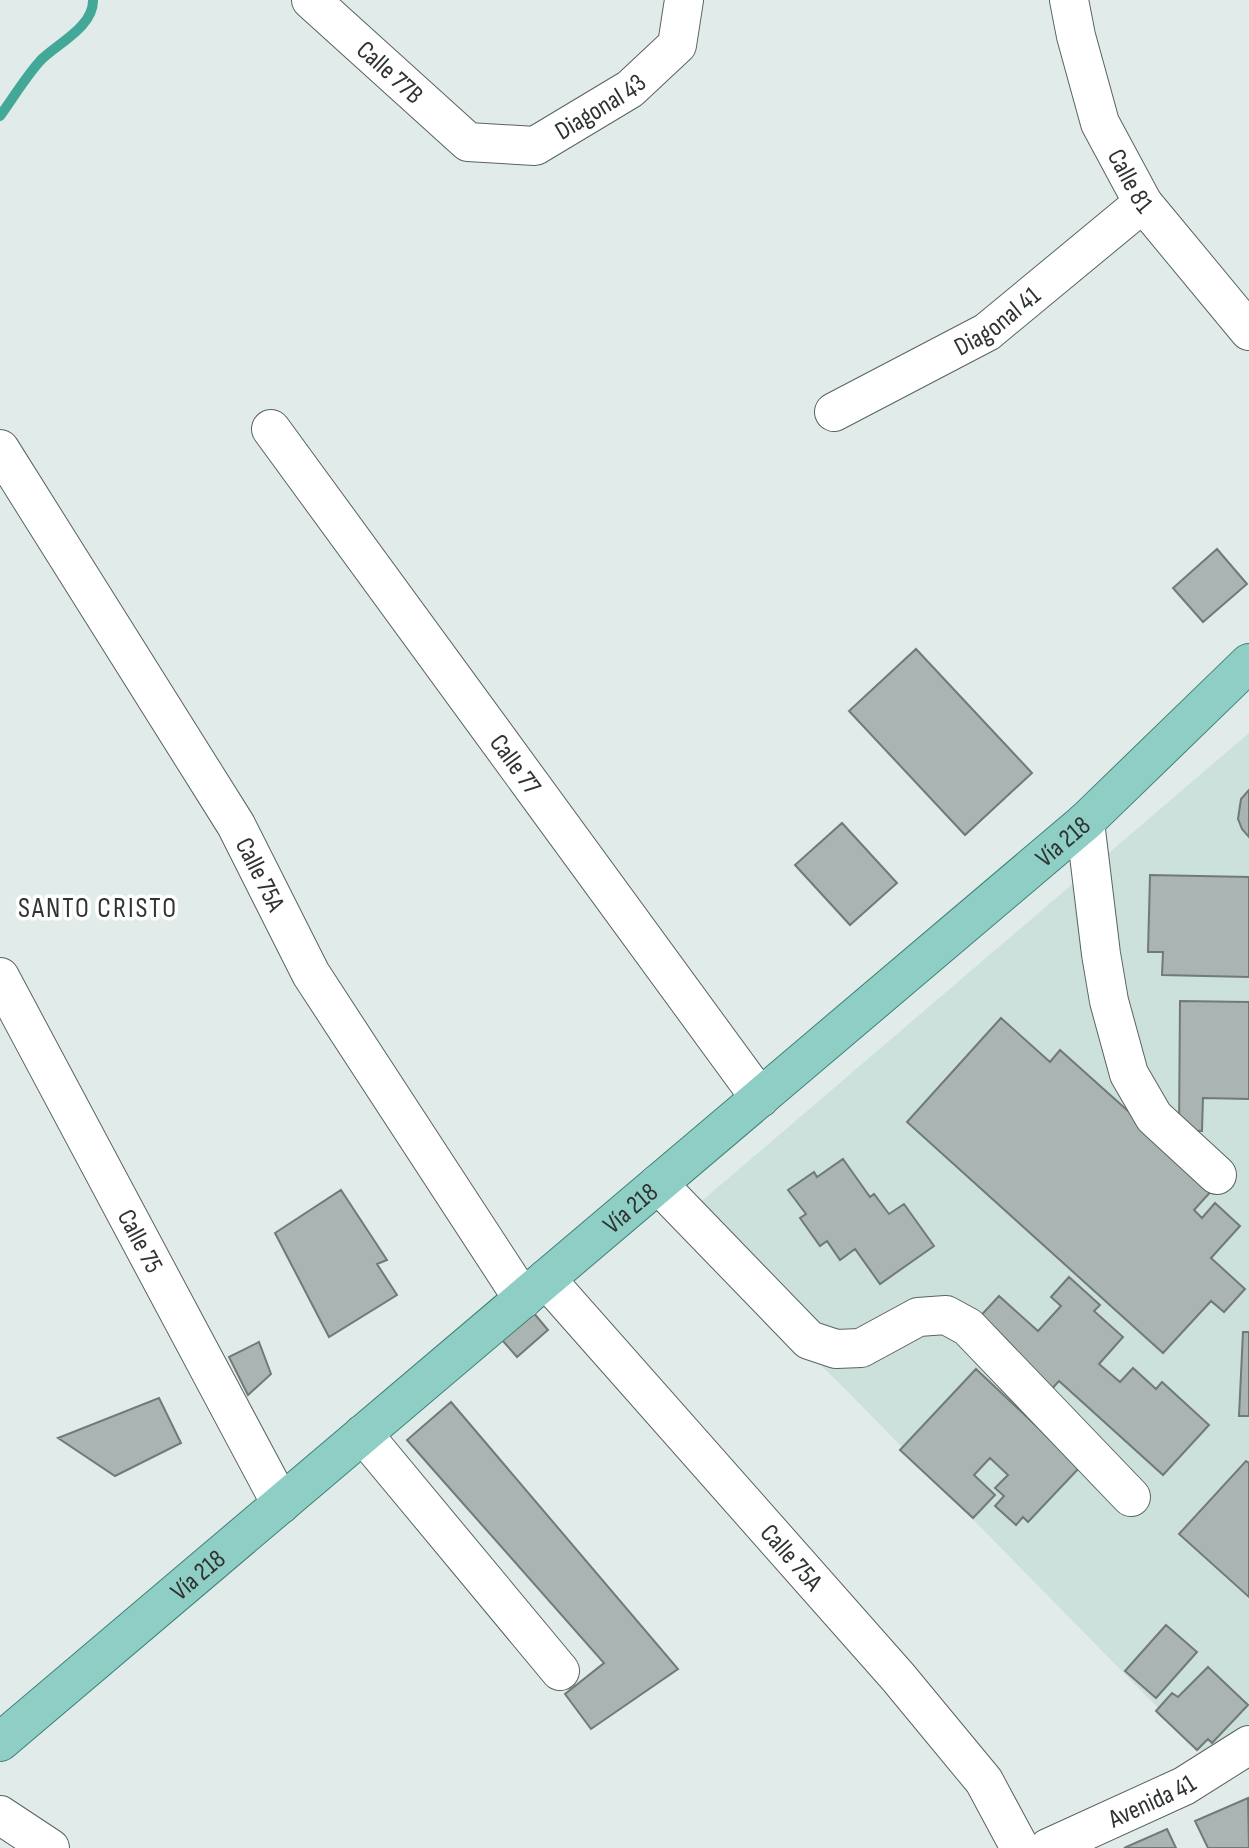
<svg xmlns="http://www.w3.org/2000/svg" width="1249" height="1848" viewBox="0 0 1249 1848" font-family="'Sofia Sans Condensed',sans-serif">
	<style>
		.built { fill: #cde1dc }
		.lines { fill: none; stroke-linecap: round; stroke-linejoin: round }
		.stream { stroke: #43a898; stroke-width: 10 }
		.building { fill: #aab4b2; stroke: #717a78; stroke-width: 2 }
		.minor-casing { stroke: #5a6361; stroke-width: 40 }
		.major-casing { stroke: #3b8278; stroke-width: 40 }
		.minor { stroke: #fff; stroke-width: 38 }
		.major { stroke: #8ecec4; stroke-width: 38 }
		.labels { text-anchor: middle; stroke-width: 7; stroke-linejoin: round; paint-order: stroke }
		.street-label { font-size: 26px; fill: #2f3332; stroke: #fff }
		.neighbourhood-label { font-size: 28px; letter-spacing: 2px; fill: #2f3332; stroke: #fff }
	</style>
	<rect width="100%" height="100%" fill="#e1ecea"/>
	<path class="built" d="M1249,733v993l-43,31 -362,-369 -168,-165z"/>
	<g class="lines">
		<path class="stream" d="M0,116c13,-18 25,-38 40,-55 15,-16 54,-34 53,-61"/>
	</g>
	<path class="building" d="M1217,549l30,35 -44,38 -30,-34z
		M916,649l116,124 -67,62 -116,-124z
		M1249,790v47l-7,-8 -4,-10 3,-20z
		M842,823l55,60 -47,42 -55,-60z
		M1150,875l99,2v100l-87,-2 1,-23h-15z
		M1180,1001l69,1v97l-46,-1 -1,33 -23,-1z
		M1001,1018l49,44 10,-12 154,138 -20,22 8,8 13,-15 25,23 -29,32 34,31 -21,23 -13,-11 -48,52 -256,-231z
		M843,1159l27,38 4,-3 15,20 15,-10 30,42 -54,38 -25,-35 -15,11 -13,-19 -7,5 -20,-28 6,-4 -18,-24 26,-18 3,5z
		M341,1190l46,70 -10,4 20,31 -68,42 -54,-104z
		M1069,1277l31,28 -6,6 29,26 -24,27 21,18 13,-14 23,21 6,-7 47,43 -46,50 -104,-94 -9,10 -76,-68 25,-27 39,35 23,-25 -10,-9z
		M527,1305l21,25 -31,27 -22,-25z
		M1243,1332h6v84h-10z
		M259,1342l12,32 -23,21 -19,-38z
		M976,1369l104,98 -52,55 -5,-5 -7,8 -21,-19 9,-10 -9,-8 13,-13 -18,-17 -16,17 21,20 -22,23 -73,-68z
		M159,1398l22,45 -66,33 -57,-38z
		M451,1402l227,267 -87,60 -26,-35 39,-31 -197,-223z
		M1246,1461l3,2v134l-70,-63z
		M1166,1625l31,27 -41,46 -31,-27z
		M1208,1667l40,38 -36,38 -4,-4 -11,11 -41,-39 16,-18 6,4z
		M1248,1798l1,50h-41l-13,-27z
		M1167,1829l9,19h-52z"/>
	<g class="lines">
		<defs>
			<g id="minor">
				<path id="s1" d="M311,0l157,142 67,4 95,-57 47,-44 7,-45"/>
				<path id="s2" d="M1069,0l7,36 24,87 43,80 106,128"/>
				<path id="s3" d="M834,412l153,-80 156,-129"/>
				<path id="s4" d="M271,429l489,669"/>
				<path id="s5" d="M0,449l236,376 75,149 212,325"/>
				<path d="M1085,822l16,132 8,47 20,73 25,43 63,58"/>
				<path id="s6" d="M0,977l281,527"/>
				<path d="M658,1184l151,156 27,9 25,-1 57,-31 28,-2 22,12 163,170"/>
				<path id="s7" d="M546,1279l352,398 86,104 36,67"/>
				<path d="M363,1434l197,237"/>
				<path d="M0,1815l50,33"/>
				<path id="s8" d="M1048,1848l136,-62 65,-41"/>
			</g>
			<g id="major">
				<path id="s9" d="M0,1742l1085,-920 164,-159"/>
			</g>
		</defs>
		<use href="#minor" class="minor-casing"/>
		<use href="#major" class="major-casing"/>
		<use href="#minor" class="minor"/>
		<use href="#major" class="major"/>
	</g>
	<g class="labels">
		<g class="street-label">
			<text dy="9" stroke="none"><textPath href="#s1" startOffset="107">Calle 77B</textPath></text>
			<text dy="9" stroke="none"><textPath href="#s1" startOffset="355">Diagonal 43</textPath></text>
			<text dy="9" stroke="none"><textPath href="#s2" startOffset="192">Calle 81</textPath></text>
			<text dy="9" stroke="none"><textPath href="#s3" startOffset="187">Diagonal 41</textPath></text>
			<text dy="9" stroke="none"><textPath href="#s4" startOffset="415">Calle 77</textPath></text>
			<text dy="9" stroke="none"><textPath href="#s9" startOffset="1393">Vía 218</textPath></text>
			<text dy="9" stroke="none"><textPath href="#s5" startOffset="499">Calle 75A</textPath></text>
			<text dy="9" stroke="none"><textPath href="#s9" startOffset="826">Vía 218</textPath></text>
			<text dy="9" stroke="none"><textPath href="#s6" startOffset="299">Calle 75</textPath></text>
			<text dy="9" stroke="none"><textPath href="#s7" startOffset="371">Calle 75A</textPath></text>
			<text dy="9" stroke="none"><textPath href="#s9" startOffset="259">Vía 218</textPath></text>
			<text dy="9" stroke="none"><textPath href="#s8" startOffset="114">Avenida 41</textPath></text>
		</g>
		<g class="neighbourhood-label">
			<text x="98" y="917">SANTO CRISTO</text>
		</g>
	</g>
</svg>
